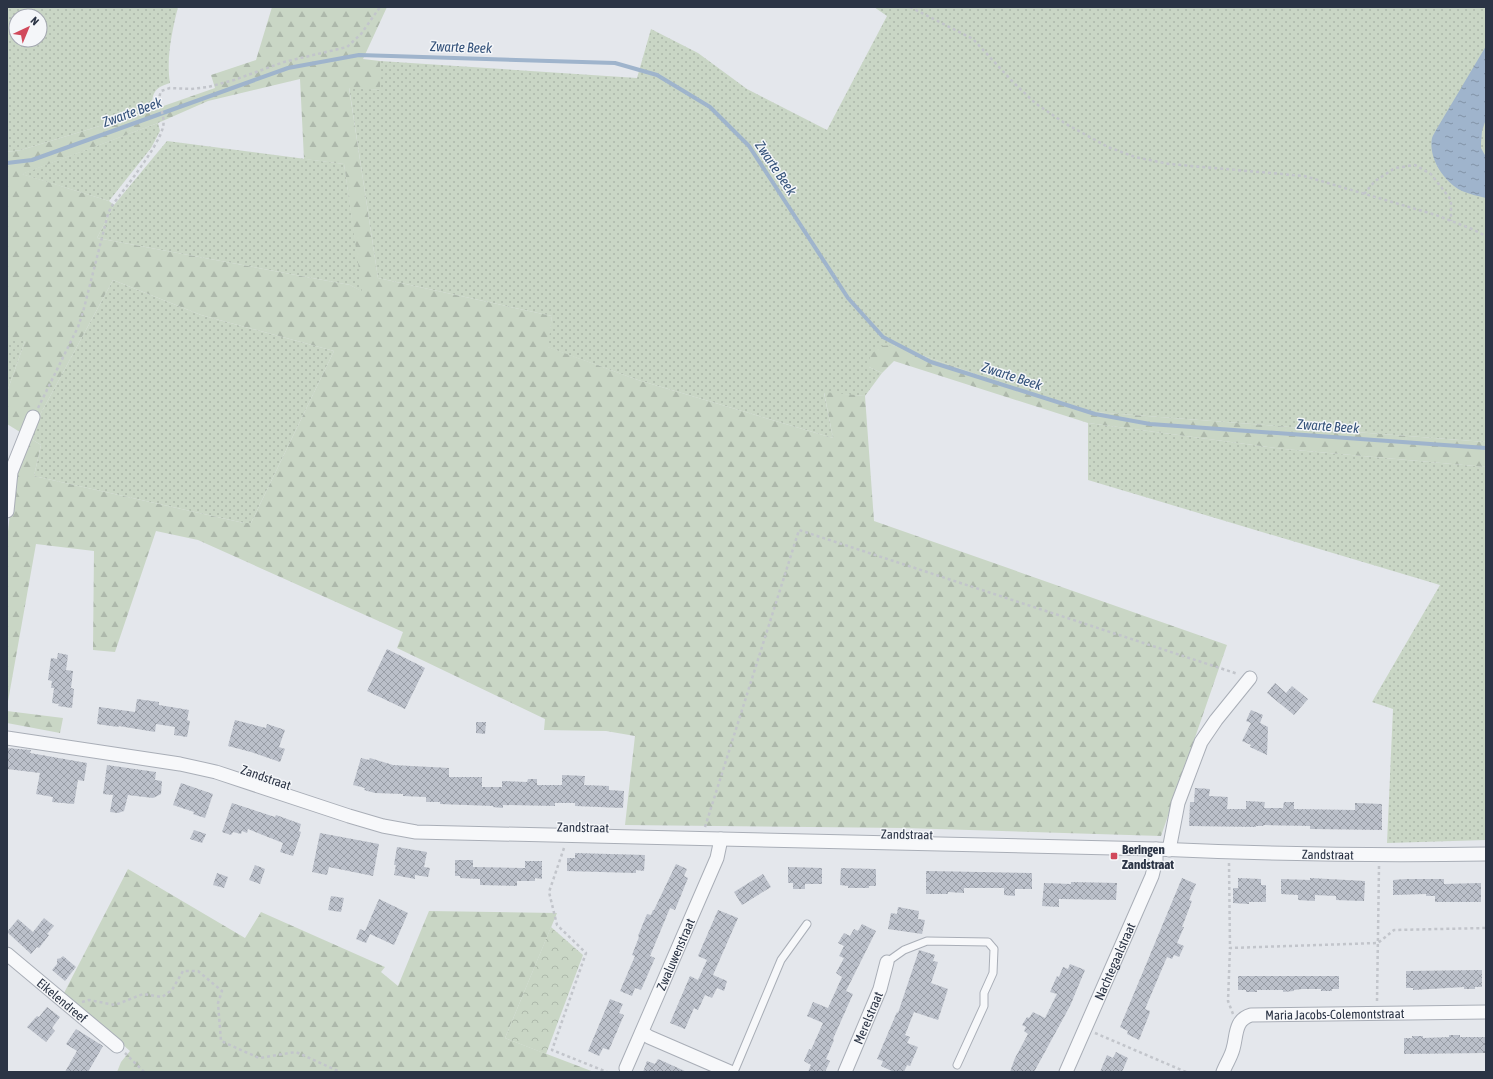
<svg xmlns="http://www.w3.org/2000/svg" width="1493" height="1079" viewBox="0 0 1493 1079" font-family="'Asap Condensed',sans-serif">
	<style>
		.grass { fill: url(#grass-dots); fill-rule: evenodd }
		.forest { fill: url(#forest-firs); fill-rule: evenodd }
		.park { fill: url(#park-crowns) }
		.water { fill: url(#water-ripples) }
		.lines { fill: none; stroke-linecap: round; stroke-linejoin: round }
		.stream { stroke: #9fb4cc; stroke-width: 4 }
		.building { fill: url(#building-cross-hatch) }
		.lane-casing { stroke: #a9aeb7; stroke-width: 9 }
		.street-casing { stroke: #a9aeb7; stroke-width: 15 }
		.path { stroke: #c2c5cb; stroke-width: 2.5; stroke-dasharray: 3 3; stroke-linecap: butt }
		.lane { stroke: #f7f8fa; stroke-width: 7 }
		.street { stroke: #f7f8fa; stroke-width: 13 }
		.poi-dot { fill: #d1495b; stroke: #f4f6f9; stroke-width: 1.5 }
		.labels { text-anchor: middle; stroke-width: 3; stroke-linejoin: round; paint-order: stroke }
		.street-label { font-size: 13px; fill: #2b3445; stroke: #f4f6f9 }
		.poi-label { font-size: 13px; font-weight: bold; fill: #2b3445; stroke: #f4f6f9; text-anchor: start }
		.water-label { font-size: 14px; font-style: italic; fill: #34527a; stroke: #f4f6f9 }
	</style>
	<defs>
		<pattern id="grass-dots" width="8" height="8" patternUnits="userSpaceOnUse"><rect width="8" height="8" fill="#c9d6c5"/><path d="M2 2h.1M6 6h.1" fill="none" stroke="#adb8ab" stroke-width="1.8" stroke-linecap="round"/></pattern>
		<pattern id="forest-firs" width="22" height="20" patternUnits="userSpaceOnUse"><rect width="22" height="20" fill="#c9d6c5"/><path d="M5 1l3.5 6h-7zM16 11l3.5 6h-7z" fill="#adb8ab"/></pattern>
		<pattern id="park-crowns" width="20" height="18" patternUnits="userSpaceOnUse"><rect width="20" height="18" fill="#c9d6c5"/><path d="M2 6a3 3 0 1 1 6 0M12 15a3 3 0 1 1 6 0" fill="none" stroke="#adb8ab"/></pattern>
		<pattern id="water-ripples" width="26" height="14" patternUnits="userSpaceOnUse"><rect width="26" height="14" fill="#9fb4cc"/><path d="M2 4q2-2 4 0t4 0M15 11q2-2 4 0t4 0" fill="none" stroke="#8293a7"/></pattern>
		<pattern id="building-cross-hatch" width="8" height="8" patternUnits="userSpaceOnUse"><rect width="8" height="8" fill="#bbc0ca"/><path d="M0 0l8 8M0 8l8-8" fill="none" stroke="#989da6"/></pattern>
	</defs>
	<rect width="100%" height="100%" fill="#e4e7ec"/>
	<path class="grass" d="M7,7h171c-6,24 -12,52 -8,76 -17,5 -18,11 -18,27l-131,40 -14,2zM16,16h24v24h-24z
		M874,7h612v435l-392,-30 -93,-29 -108,-38 -24,22 13,6 -17,23 -41,-3 9,45 -195,-58 -91,-33 5,-31 -174,-38 -29,-191 31,3v-29l257,17 14,-49 47,24 49,36 80,41 60,-114z
		M158,123l2,8 -9,17 -42,53 -88,-27z
		M167,141l177,23 19,128 -13,-7 -253,-47 17,-33z
		M113,280l88,35 133,36 -83,172h-7l-210,-47 7,-31 -13,-8z
		M7,341h18l-18,51z
		M1088,423l196,26 202,18v373l-99,3 6,-134 -21,-7 68,-117 -352,-105z"/>
	<path class="forest" d="M272,7h115l-24,52 17,2v29l-31,-2 29,190 174,38 -4,31 90,33 195,58 -9,-46 41,4 9,125 353,124 -66,191 -256,-8 -280,-3 10,-89 -29,-5 -62,-1 1,-11 -148,-71 6,-16 -205,-92 -42,-9 -41,121 -22,-2 1,-99 -58,-7 -29,163v-166l6,-56 15,-48 -21,-13v-32l18,-51h-18v-189l14,-2 131,-40 63,-22 -4,-13 45,-15zM300,79l4,80 40,5 18,127 -12,-6 -253,-47 17,-33 -5,-4 -87,-27 136,-51 50,-22zM113,280l88,35 133,36 -83,172h-7l-210,-47 7,-31 -13,-8z
		M893,345l108,38 93,29 392,30v25l-202,-18 -196,-26 -194,-62 -12,12 -13,-6 1,-12 11,-9z
		M7,711l56,7 -3,15 -53,-10z
		M128,869l117,69 16,-26 124,55 -4,5 17,14 31,-75 128,2 -52,125 89,34h-477l4,-10 9,-11 -66,-58z"/>
	<path class="park" d="M551,927l32,28 -37,99 -41,-16z"/>
	<path class="water" d="M1486,46v73l-4,12 -1,12v5l5,9v41c-8,-2 -17,-4 -24,-7 -18,-9 -34,-33 -30,-53 1,-3 3,-6 4,-8z"/>
	<g class="lines">
		<path class="stream" d="M7,163l25,-3 256,-92 71,-13 256,8 42,12 53,32 39,39 99,152 35,39 48,25 164,52 55,10 336,24"/>
	</g>
	<path class="building" d="M387,649l38,19 -20,41 -38,-18z
		M58,653l10,2 -2,15 7,1 -2,17 3,1 -2,19 -14,-2 1,-2 -7,-1 2,-15h-3l1,-7 -4,-1 3,-22 6,1z
		M1275,683l11,10 6,-7 16,13 -14,16 -27,-22z
		M137,699l22,3v3l30,5 -2,10 3,1 -3,16 -13,-2 1,-8 -19,-3 -1,8 -36,-6 -1,1 -21,-3 2,-17 36,5z
		M1251,710l12,5 -3,8 8,4 -1,28 -17,-8 1,-2 -9,-4 9,-18 -5,-2z
		M235,720l31,8 1,-4 18,6 -6,17 6,2 -5,13 -29,-10 -23,-6z
		M476,722h10l-1,12 -9,-1z
		M7,748l24,2 -1,3 57,10 -3,18 -6,-1 -4,24 -22,-2 1,-5 -17,-3 4,-21 -33,-4z
		M361,758l8,2 1,-2 23,7 56,3v9h33v10h20v-6l25,1 1,-3h9v6h25v-10l23,1 -1,9 25,1v4l15,1 -1,17 -48,-2v-3h-20v3l-52,-1v3l-10,-1v-1l-53,-2v-2h-14v-5l-23,-1v-2l-28,-1 -11,-3 1,-2 -12,-3z
		M107,765l49,7 -1,8 7,1 -1,13 -8,4 -25,-3 -4,16 -6,2 -8,-1 3,-17 -10,-1z
		M181,783l32,11 -8,24 -12,-4 1,-2 -21,-7z
		M1195,788l15,1 -1,7 19,1 -1,12h19v-8l19,1 -1,6h19l1,-6h10v7l61,1v-7l27,1v26l-72,-1v-3l-46,-1 -1,1h-7v1l-67,-1 1,-24h4z
		M232,803l43,14 1,-2 25,9 -2,7 2,1 -8,24 -13,-4 3,-9 -35,-14 -1,4 -5,-2 -1,3 -8,-2 -2,3 -9,-3z
		M194,830l12,4 -4,9 -12,-4z
		M320,833l59,11 -6,32 -44,-9 -2,8 -15,-3z
		M397,847l30,5 -3,15 6,1 -2,9 -13,-2v4l-21,-4 2,-10h-2z
		M575,853l70,2 -1,16 -8,-1v3l-69,-2v-13h8z
		M455,860h18v7l52,1v-7h17v18l-7,-1v3h-18v5l-37,-1v-6l-20,-1v-2h-5z
		M676,864l11,5 -3,7 4,2 -13,32 -5,-2 -20,48 5,2 -14,32 -6,-2 -3,8 -12,-5 15,-35 -3,-1 7,-18 -1,-1 9,-22 4,1 2,-5h1z
		M255,865l10,4 -5,15 -11,-4z
		M788,867l34,1v16h-17v5h-12v-6h-5z
		M841,868l35,1v17h-7v2h-21v-2l-8,-1z
		M926,871l106,2v16h-17v7l-11,-1v-7h-40v5l-16,-1v2h-22z
		M217,873l11,4 -4,11 -11,-3z
		M763,874l8,13 -29,18 -8,-13z
		M1182,878l14,6 -7,16 3,1 -10,26h2l-7,16 7,3 -5,11 -5,-2 -2,4 -5,-2 -22,52 5,2 -1,4 -10,25 -12,-6 1,-3 -8,-4z
		M1238,878l23,1v6h5v17h-17v2l-16,-1v-15h5z
		M1310,878l55,3 -1,20 -28,-1v-4l-21,-1v6l-17,-1v-5l-17,-1v-15l29,1z
		M1406,879h38v5l37,-1v19h-46v-6h-9v-2l-33,1v-15z
		M1071,882l46,1 -1,17 -57,-1v8l-17,-1 2,-23 27,1z
		M331,896l13,2 -3,14 -13,-2z
		M379,899l29,14 -14,32 -24,-11 -4,9 -10,-4 4,-10 5,2z
		M898,907l21,4 -1,8 7,1 -3,14 -34,-5 3,-16 6,1z
		M718,910l20,8 -25,57 14,6 -3,10 -7,-3 -5,10 -7,-3 -7,15 -4,-2 -9,21 -15,-6 20,-47 8,4 9,-20 -9,-4z
		M44,918l10,8 -7,8 2,1 -10,13 -2,-1 -6,7 -24,-22 11,-13 15,13z
		M862,924l14,7 -30,60 7,3 -20,45 1,1 -8,19 4,2 -5,11h-17l3,-7 -7,-4 5,-12 2,1 12,-27 -16,-7 6,-14 15,6 14,-31 -6,-4 8,-15 -5,-2 5,-10 -6,-3 6,-10 6,3 4,-7 4,2z
		M919,950l16,5 -2,6 5,1 -7,21 17,6 -10,31 -24,-8 -9,23 5,2 -3,6 11,4 -8,19 -3,-1 -3,7h-10l-13,-6 2,-5 -6,-2 20,-47 1,1z
		M63,956l13,11 -11,14 -13,-11 5,-6v-5l4,-1z
		M1070,964l15,6 -15,36 -36,66h-24l5,-14 13,-24 -4,-3 2,-4 -4,-2 5,-8 2,1 4,-6 12,6 12,-24 -7,-2 7,-16 2,1 4,-10 5,2z
		M1482,970v17h-7v2h-11v-2l-51,3v-2h-7v-17z
		M1238,976h101v13h-7v2h-11v-2h-19l-8,1v1l-11,1v-2h-26v2h-11v-2h-8z
		M610,999l13,5 -4,9 5,2 -15,35 -6,-2 -4,8 -11,-5z
		M47,1007l13,10 -8,11 3,3 -9,11 -19,-15 10,-11 2,1z
		M76,1029l27,17 -15,26h-23l12,-21 -11,-7z
		M1449,1035h11v2h26v16l-82,1v-16h8v-2h11v2l26,-1z
		M1116,1052l12,6 -6,14h-22l7,-17 6,3z
		M658,1059l29,13h-44l4,-11 8,3z"/>
	<g class="lines">
		<defs>
			<path id="lane" d="M887,962l17,-12 23,-9 61,1 6,7 -1,24 -9,20v13l-27,59
				M734,1072l47,-112 26,-36"/>
			<g id="street">
				<path d="M7,511l4,-39 22,-55"/>
				<path id="s1" d="M7,738l173,26 36,8 133,44 34,10 33,6 740,17c110,5 220,7 330,5"/>
				<path d="M1169,850l9,-47 23,-61 15,-22 34,-42"/>
				<path id="s2" d="M7,954l110,92"/>
				<path d="M642,1032l7,5 81,35"/>
				<path id="s3" d="M626,1068l91,-210 4,-19"/>
				<path id="s4" d="M845,1072l35,-83 7,-27"/>
				<path id="s5" d="M1066,1072l86,-196 4,-16v-11"/>
				<path id="s6" d="M1223,1072c3,-8 8,-15 10,-23 4,-13 1,-29 18,-34l235,-3"/>
			</g>
		</defs>
		<use href="#lane" class="lane-casing"/>
		<use href="#street" class="street-casing"/>
		<path class="path" d="M910,7l63,32 39,42 23,22 31,21 42,23 27,10 34,7 135,12 132,39 36,14 14,7
			M1364,194l11,-13 20,-13 20,-3 16,9 20,26v21
			M38,408l40,-81 5,-15 25,-98 3,-7c13,-18 47,-59 52,-80 3,-12 -7,-24 -2,-36l9,-3 21,1 17,-2 26,-7 50,-18 63,-15 14,-13 19,-27
			M705,827l94,-297 439,144
			M564,848l-15,44 8,33 29,28 -34,97 55,22
			M1229,863l1,85
			M1377,1001l2,-135
			M82,1002l7,-2 26,5 28,-11 19,3 10,-7 11,-19h15l24,20 -4,12 3,38 38,17 37,-6 44,20
			M1233,1014l-5,-13 2,-53 148,-5 16,-13 92,-2
			M1095,1033l91,39
			M125,1053l19,19"/>
		<use href="#lane" class="lane"/>
		<use href="#street" class="street"/>
	</g>
	<rect class="poi-dot" x="1110" y="852" width="8" height="8" rx="2"/>
	<g class="labels">
		<g class="street-label">
			<text transform="translate(266 777) rotate(19)" y="5">Zandstraat</text>
			<text transform="translate(583 827) rotate(1)" y="5">Zandstraat</text>
			<text transform="translate(907 834) rotate(1)" y="5">Zandstraat</text>
			<text dy="5" stroke="none"><textPath href="#s1" startOffset="1333">Zandstraat</textPath></text>
			<text dy="5" stroke="none"><textPath href="#s3" startOffset="124">Zwaluwenstraat</textPath></text>
			<text dy="5" stroke="none"><textPath href="#s5" startOffset="121">Nachtegaalstraat</textPath></text>
			<text dy="5" stroke="none"><textPath href="#s2" startOffset="72">Eikelendreef</textPath></text>
			<text dy="5" stroke="none"><textPath href="#s6" startOffset="150">Maria Jacobs-Colemontstraat</textPath></text>
			<text dy="5" stroke="none"><textPath href="#s4" startOffset="59">Merelstraat</textPath></text>
		</g>
		<g class="poi-label">
			<text x="1122" y="854">Beringen<tspan x="1122" dy="15">Zandstraat</tspan></text>
		</g>
		<g class="water-label">
			<text transform="translate(461 47) rotate(2)" y="5">Zwarte Beek</text>
			<text transform="translate(132 112) rotate(-20)" y="5">Zwarte Beek</text>
			<text transform="translate(776 168) rotate(56)" y="5">Zwarte Beek</text>
			<text transform="translate(1012 376) rotate(18)" y="5">Zwarte Beek</text>
			<text transform="translate(1328 426) rotate(4)" y="5">Zwarte Beek</text>
		</g>
	</g>
	<rect width="1493" height="1079" fill="none" stroke="#2b3445" stroke-width="16"/>
	<g transform="translate(28 28) rotate(44)"><circle r="19" fill="#f4f6f9" stroke="#a4a8b1"/>
	<path d="M0-3L7 15L0 10L-7 15Z" fill="#d1495b"/>
	<text y="-6" font-size="11" font-weight="bold" text-anchor="middle" fill="#2b3445">N</text>
	</g>
</svg>
